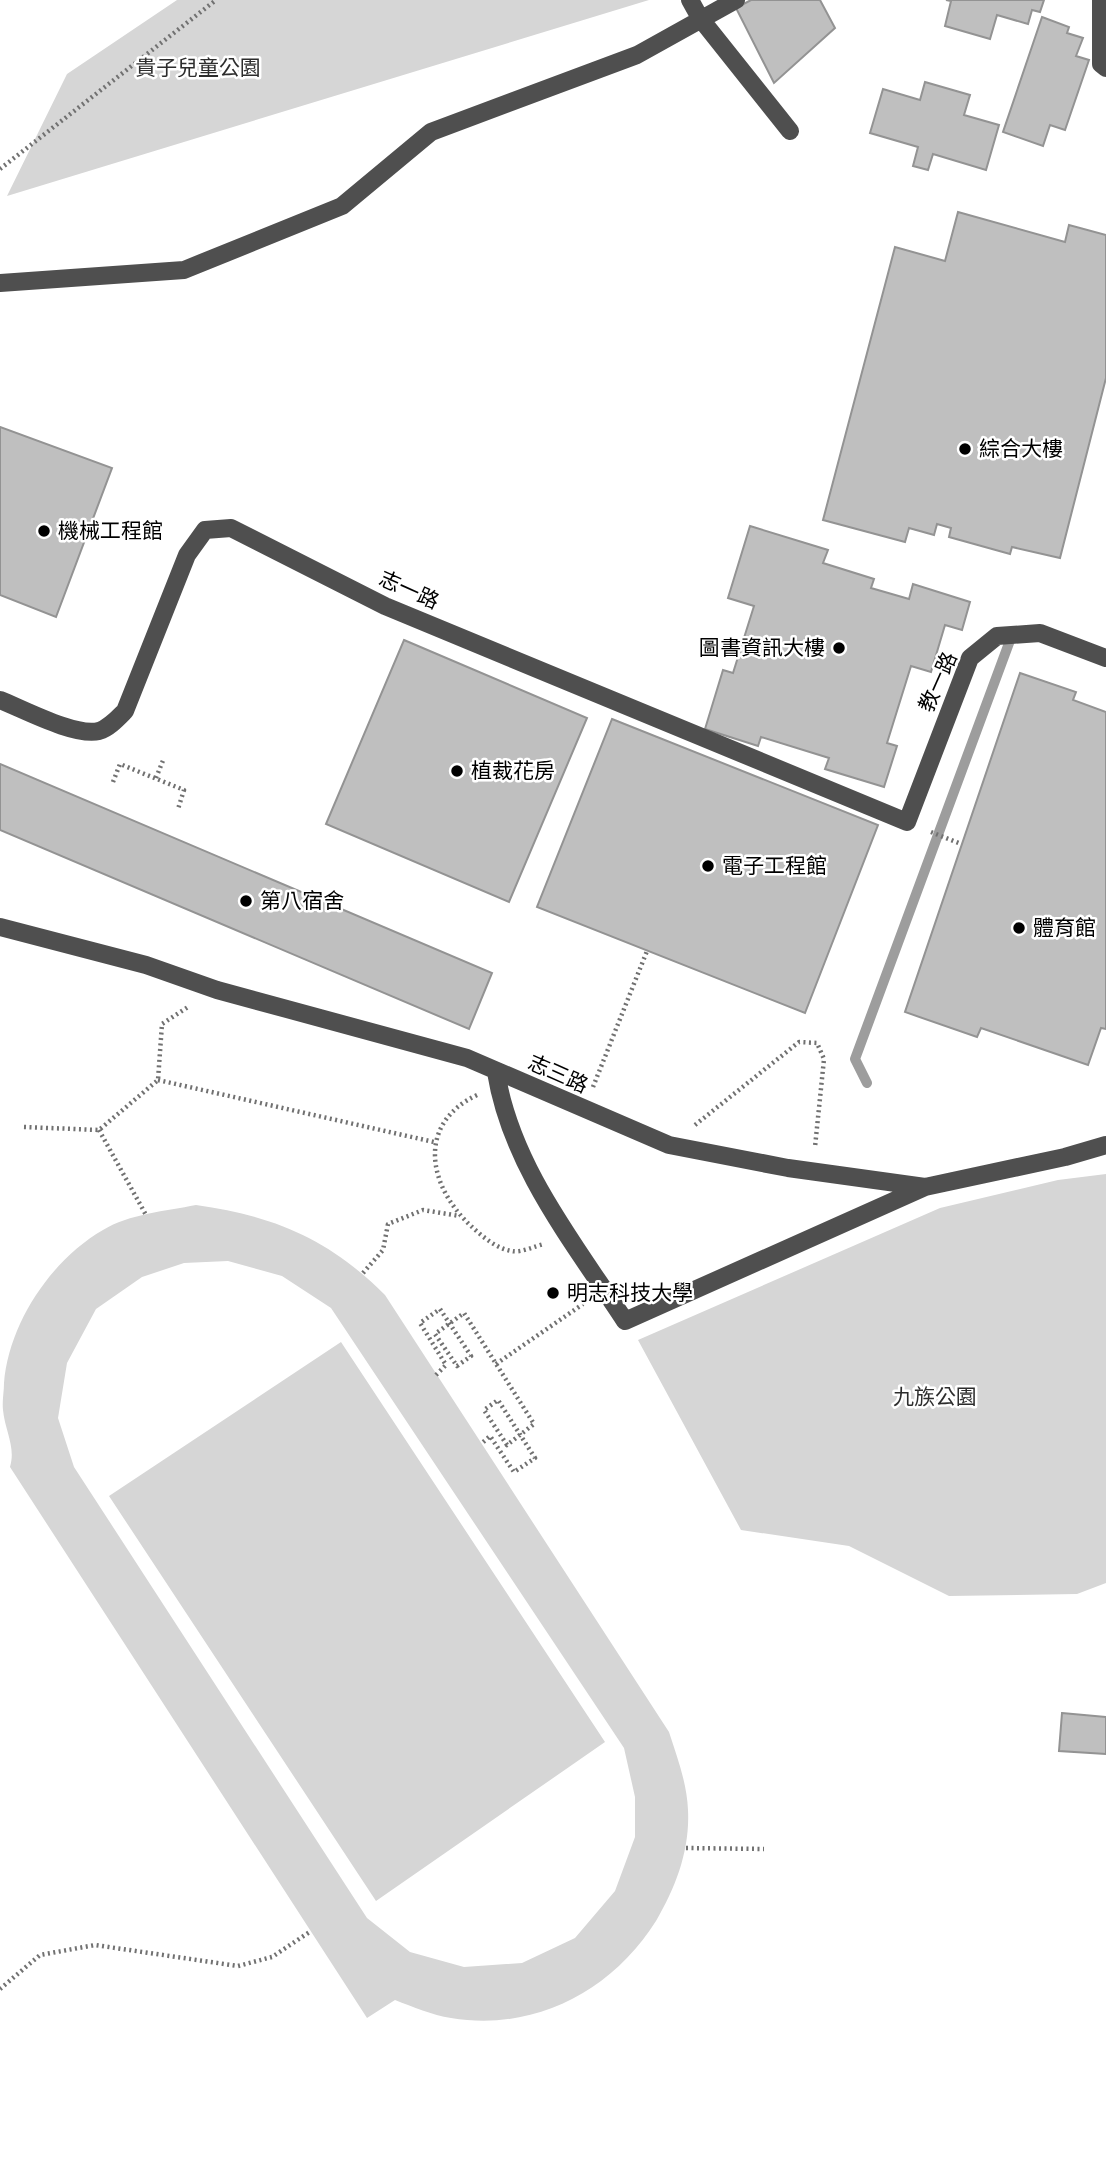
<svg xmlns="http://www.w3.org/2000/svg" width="1106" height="2161" viewBox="0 0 1106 2161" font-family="'Roboto Condensed','Noto Sans TC',sans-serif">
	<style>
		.green { fill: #d6d6d6; fill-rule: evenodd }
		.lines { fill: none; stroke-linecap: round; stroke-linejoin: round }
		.stream { stroke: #9d9d9d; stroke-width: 10 }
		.building { fill: #bfbfbf; stroke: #939393; stroke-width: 2 }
		.path { stroke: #717171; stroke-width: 4.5; stroke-dasharray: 2 3.5; stroke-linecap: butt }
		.minor { stroke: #4f4f4f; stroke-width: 18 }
		.poi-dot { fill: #000; stroke: #fff; stroke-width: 2.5 }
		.labels { text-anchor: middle; stroke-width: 5; stroke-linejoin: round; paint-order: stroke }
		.park-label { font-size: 21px; fill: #2d2d2d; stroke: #fff }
		.poi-label { font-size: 21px; fill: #000; stroke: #fff; text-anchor: start }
		.street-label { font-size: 21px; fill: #000; stroke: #fff }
	</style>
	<rect width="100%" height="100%" fill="#fff"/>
	<path class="green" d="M177,0h472l-642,196 60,-122z
		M1106,1174v409l-29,11 -128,2 -100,-50 -108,-16 -103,-190 302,-132 118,-28z
		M196,1205c78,11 133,34 189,90l284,437c8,25 18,51 19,78 2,40 -12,77 -32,111 -44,70 -122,111 -205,97 -19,-3 -38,-11 -56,-18l-28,18 -357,-551c6,-20 -5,-36 -7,-57 -1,-9 1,-18 1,-27 5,-60 47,-123 99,-153 26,-16 63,-19 93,-25zM228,1261l54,15 49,32 293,440 11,49v40l-20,54 -40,47 -53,25 -58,4 -54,-15 -43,-34 -293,-451 -16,-49 9,-55 29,-54 46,-32 42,-14z
		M341,1342l264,400 -229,159 -267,-405z"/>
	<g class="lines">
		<path class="stream" d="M867,1083l-12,-24 157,-424"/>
	</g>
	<path class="building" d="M751,0h69l15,28 -61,55 -38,-75z
		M946,0h98l-4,12 -8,-2 -4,14 -31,-9 -7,24 -45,-13 6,-25z
		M1042,17l27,10 -2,6 16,5 -7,18 13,4 -24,70 -15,-5 -7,21 -40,-14z
		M925,82l45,13 -6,20 35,10 -13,45 -53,-16 -5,16 -15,-4 5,-19 -48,-14 13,-44 37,11z
		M958,212l107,30 4,-17 37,10v143l-46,180 -48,-11 -2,7 -61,-17 2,-9 -14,-4 -3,11 -25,-7 -4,14 -82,-22 72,-273 50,14z
		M0,427l112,41 -56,149 -56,-22z
		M750,526l78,24 -5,13 51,16 -3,9 38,11 4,-15 57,18 -8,28 -17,-5 -14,47 -20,-6 -24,77 10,3 -13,41 -59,-18 4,-11 -68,-21 -3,9 -53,-17 18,-59 10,3 21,-67 -26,-8z
		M404,640l183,78 -78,184 -183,-78z
		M1020,673l56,19 -3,8 33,12v317l-5,-1 -13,37 -107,-37 -4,9 -72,-25z
		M612,719l266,106 -73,188 -268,-106z
		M0,764l492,209 -23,56 -469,-199z
		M1062,1713l44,4v37l-47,-3z"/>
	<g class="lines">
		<path class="path" d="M0,169l216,-169
			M156,778l8,-20
			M113,782l7,-18 64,26 -6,19
			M931,832l30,12
			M158,1080l276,62
			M593,1087l54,-136
			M477,1095c-61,29 -49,91 -6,131 12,11 26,23 41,25 9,2 23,-5 32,-7
			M695,1125l104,-83 18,1 7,16 -9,88
			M24,1127l75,3 59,-50 4,-56 26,-17
			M99,1130l47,85
			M363,1273l20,-23 5,-26 35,-14 37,6
			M496,1364l87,-60
			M436,1375l10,-10 -26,-42 20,-14 31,47 -14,10 -22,-32 29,-21 70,111 -27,21 -23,-35 14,-10 37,58 -21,14 -24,-36 -9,8
			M686,1848l78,1
			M0,1989l40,-34 55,-10 143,21 34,-9 39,-26"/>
		<path class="minor" d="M690,0l10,18 90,113
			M1101,0v64l5,4
			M0,283l184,-13 158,-64 89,-74 206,-77 99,-55
			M0,700c23,9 75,37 99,31 10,-3 19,-13 26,-20l62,-156 18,-25 26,-2 154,78 522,216 63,-164 27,-22 43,-3 66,25
			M0,927l146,38 71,25 250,68 202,87 119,23 137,19 140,-30 41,-12
			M496,1072c15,94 78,171 129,249l300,-134"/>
	</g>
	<g class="poi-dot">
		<circle cx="965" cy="449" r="7"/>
		<circle cx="44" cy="531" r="7"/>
		<circle cx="839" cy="648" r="7"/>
		<circle cx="457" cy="771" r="7"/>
		<circle cx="708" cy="866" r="7"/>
		<circle cx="246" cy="901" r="7"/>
		<circle cx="1019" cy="928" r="7"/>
		<circle cx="553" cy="1293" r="7"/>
	</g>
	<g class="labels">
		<g class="park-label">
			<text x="198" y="75">貴子兒童公園</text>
			<text x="935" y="1404">九族公園</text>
		</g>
		<g class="poi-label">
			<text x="979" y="456">綜合大樓</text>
			<text x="58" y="538">機械工程館</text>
			<text x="825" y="655" text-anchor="end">圖書資訊大樓</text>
			<text x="471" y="778">植裁花房</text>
			<text x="722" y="873">電子工程館</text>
			<text x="260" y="908">第八宿舍</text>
			<text x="1033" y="935">體育館</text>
			<text x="567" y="1300">明志科技大學</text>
		</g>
		<g class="street-label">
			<text transform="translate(409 590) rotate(24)" y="7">志一路</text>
			<text transform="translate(938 682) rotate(-66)" y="7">教一路</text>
			<text transform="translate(558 1074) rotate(24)" y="7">志三路</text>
		</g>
	</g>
</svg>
